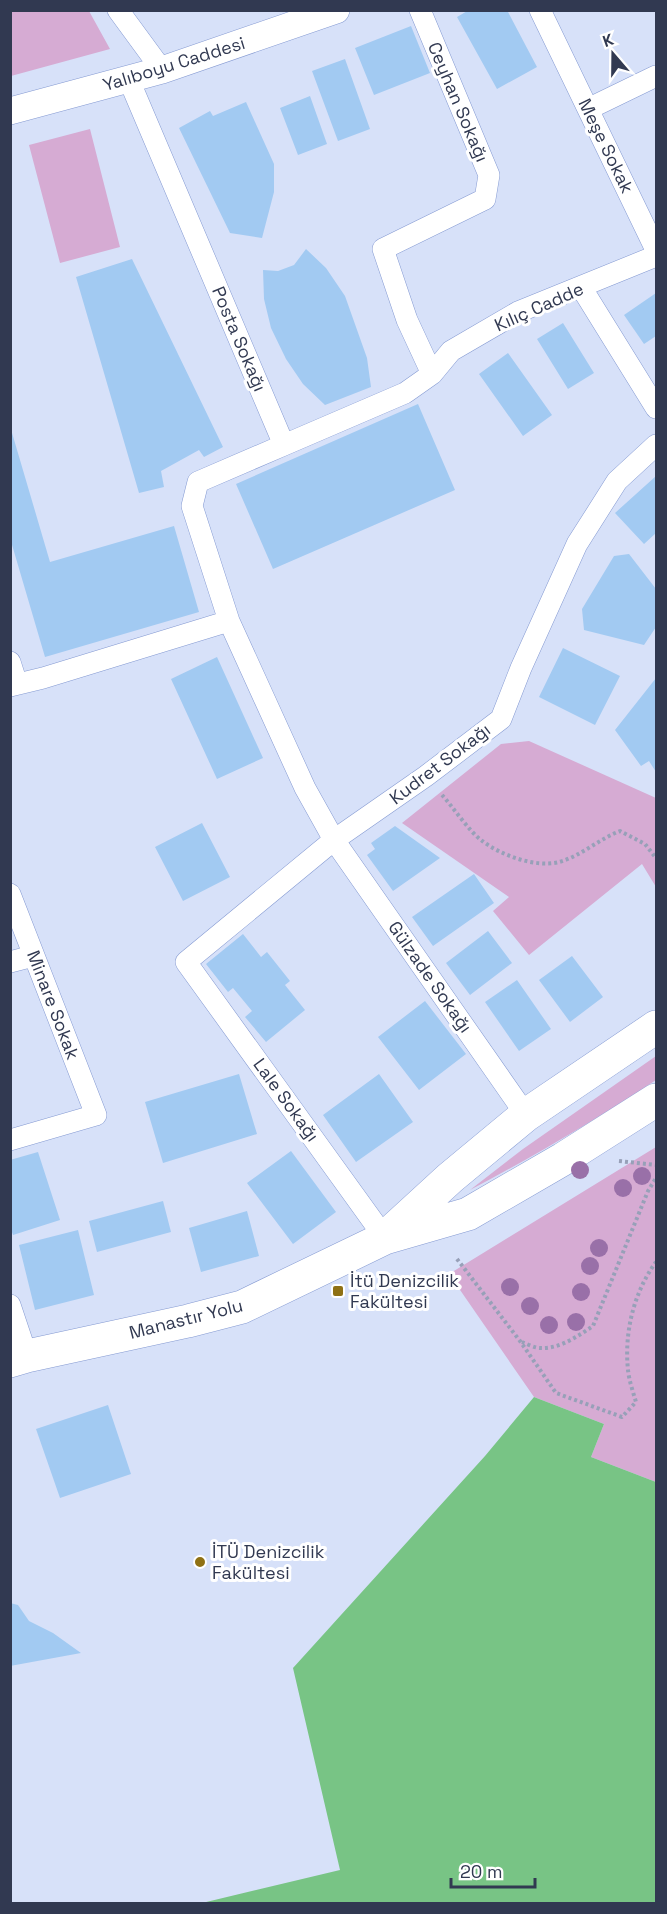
<svg xmlns="http://www.w3.org/2000/svg" width="667" height="1914" viewBox="0 0 667 1914" font-family="'Space Grotesk',sans-serif">
	<style>
		.green { fill: #d6abd3 }
		.water { fill: #78c485 }
		.building { fill: #a2caf2 }
		.lines { fill: none; stroke-linecap: round; stroke-linejoin: round }
		.minor-casing { stroke: #859ad2; stroke-width: 22 }
		.tertiary-casing { stroke: #859ad2; stroke-width: 28 }
		.primary-casing { stroke: #859ad2; stroke-width: 34 }
		.path { stroke: #97a0b8; stroke-width: 4; stroke-dasharray: 3 3; stroke-linecap: butt }
		.minor { stroke: #fff; stroke-width: 21 }
		.tertiary { stroke: #fff; stroke-width: 27 }
		.primary { stroke: #fff; stroke-width: 33 }
		.tree { fill: #9970a8 }
		.poi-dot { fill: #8f7115; stroke: #fff; stroke-width: 2 }
		.labels { text-anchor: middle; stroke-width: 6; stroke-linejoin: round; paint-order: stroke }
		.street-label { font-size: 18px; fill: #313951; stroke: #fff }
		.poi-label { font-size: 18px; fill: #313951; stroke: #fff; text-anchor: start }
	</style>
	<rect width="100%" height="100%" fill="#d7e1f9"/>
	<path class="green" d="M11,10l78,1 21,38 -99,27z
		M90,129l30,118 -60,16 -31,-118z
		M529,741l127,57v89l-14,-23 -113,91 -36,-44 16,-14 -107,-74 99,-79z
		M656,1056v24c-60,40 -122,76 -186,110l53,-41z
		M656,1147v335l-65,-25 13,-33 -70,-27 -85,-123z"/>
	<path class="water" d="M534,1397l70,27 -13,33 65,25v421h-454l138,-33 -47,-202 192,-212z"/>
	<path class="building" d="M469,10h38l30,57 -40,22 -40,-72z
		M411,26l19,47 -56,22 -19,-47z
		M345,59l25,70 -32,12 -26,-70z
		M310,96l17,48 -29,11 -18,-47z
		M246,102l28,62v28l-12,46 -32,-5 -51,-105 31,-17 3,5z
		M306,249l20,19 19,28 22,62 4,29 -46,18 -22,-21 -17,-25 -15,-31 -7,-29 -1,-29 15,1 16,-6z
		M132,259l91,188 -19,10 -5,-7 -38,21 3,16 -25,6 -63,-216z
		M656,293v43l-12,8 -20,-29z
		M563,323l31,50 -26,16 -31,-50z
		M508,353l44,62 -29,21 -44,-62z
		M418,404l37,86 -182,79 -37,-85z
		M10,426l40,136 124,-36 25,86 -154,45 -35,-119z
		M656,476v57l-12,11 -29,-31z
		M629,554l27,35v38l-12,18 -60,-15 -2,-21 32,-53z
		M563,648l57,28 -25,49 -56,-28z
		M217,657l46,101 -46,21 -46,-100z
		M656,678v94l-7,-11 -8,5 -26,-36z
		M202,823l28,54 -47,24 -28,-54z
		M395,826l45,32 -47,33 -26,-36 8,-6 -4,-6z
		M474,874l20,29 -61,43 -21,-29z
		M488,931l24,32 -42,32 -24,-32z
		M243,934l18,23 6,-5 23,29 -5,4 20,25 -39,32 -21,-25 7,-6 -19,-23 -5,4 -22,-28z
		M572,956l31,41 -33,25 -31,-42z
		M517,980l34,49 -32,22 -34,-49z
		M425,1001l41,53 -47,36 -41,-53z
		M239,1074l18,60 -94,29 -18,-61z
		M379,1074l34,48 -57,40 -33,-47z
		M291,1151l45,61 -43,32 -46,-61z
		M38,1152l22,68 -47,15 -3,-8v-67z
		M163,1201l8,31 -74,20 -8,-31z
		M247,1211l12,45 -58,16 -12,-44z
		M78,1230l16,65 -59,15 -16,-65z
		M108,1405l23,69 -71,24 -24,-69z
		M10,1603l8,2 11,16 24,12 28,20 -71,13z"/>
	<g class="lines">
		<defs>
			<path id="minor" d="M118,10l44,60
				M420,10l69,165 -4,24 -102,50 24,71 25,54
				M540,10l116,240
				M129,80l155,365 121,-52 27,-19 19,-23 67,-39 138,-56
				M588,109l68,-33
				M581,287l75,121
				M229,621l76,167 29,52 192,275
				M10,662l7,22
				M10,686l33,-8 186,-57 -37,-115 6,-24 86,-37
				M10,894l86,221 -86,25
				M10,962l23,-6
				M385,1238l-199,-276 148,-122 92,-64 75,-57 20,-51 56,-124 40,-63 39,-36
				M10,1305l17,51"/>
			<path id="tertiary" d="M10,111l152,-41 174,-60"/>
			<path id="primary" d="M390,1233l60,-55 76,-63 130,-88
				M10,1361l17,-5 161,-35 54,-14 143,-69 83,-24 95,-55 93,-59"/>
		</defs>
		<use href="#minor" class="minor-casing"/>
		<use href="#tertiary" class="tertiary-casing"/>
		<use href="#primary" class="primary-casing"/>
		<path class="path" d="M442,795c11,12 27,36 39,45 19,15 54,28 78,22 22,-6 40,-23 61,-31l25,13 11,14
			M619,1161l37,4
			M457,1259l63,82 36,52 66,24 14,-15c-3,-10 -7,-22 -8,-32 -4,-38 6,-78 28,-108
			M522,1342c5,2 13,6 18,6 20,1 38,-12 53,-22l55,-135 8,-13"/>
		<use href="#minor" class="minor"/>
		<use href="#tertiary" class="tertiary"/>
		<use href="#primary" class="primary"/>
	</g>
	<g class="tree">
		<circle cx="580" cy="1170" r="9"/>
		<circle cx="642" cy="1176" r="9"/>
		<circle cx="623" cy="1188" r="9"/>
		<circle cx="599" cy="1248" r="9"/>
		<circle cx="590" cy="1266" r="9"/>
		<circle cx="510" cy="1287" r="9"/>
		<circle cx="581" cy="1292" r="9"/>
		<circle cx="530" cy="1306" r="9"/>
		<circle cx="576" cy="1322" r="9"/>
		<circle cx="549" cy="1325" r="9"/>
	</g>
	<g class="poi-dot">
		<rect x="332" y="1285" width="12" height="12" rx="3"/>
		<circle cx="200" cy="1562" r="6"/>
	</g>
	<g class="labels">
		<g class="street-label">
			<text transform="translate(174 64) rotate(-17)" y="6">Yalıboyu Caddesi</text>
			<text transform="translate(458 102) rotate(67)" y="6">Ceyhan Sokağı</text>
			<text transform="translate(606 146) rotate(64)" y="6">Meşe Sokak</text>
			<text transform="translate(539 307) rotate(-24)" y="6">Kılıç Cadde</text>
			<text transform="translate(239 339) rotate(67)" y="6">Posta Sokağı</text>
			<text transform="translate(440 764) rotate(-37)" y="6">Kudret Sokağı</text>
			<text transform="translate(430 977) rotate(55)" y="6">Gülzade Sokağı</text>
			<text transform="translate(53 1005) rotate(69)" y="6">Minare Sokak</text>
			<text transform="translate(286 1100) rotate(54)" y="6">Lale Sokağı</text>
			<text transform="translate(186 1319) rotate(-14)" y="6">Manastır Yolu</text>
		</g>
		<g class="poi-label">
			<text x="350" y="1287">İtü Denizcilik<tspan x="350" dy="21">Fakültesi</tspan></text>
			<text x="212" y="1558">İTÜ Denizcilik<tspan x="212" dy="21">Fakültesi</tspan></text>
		</g>
	</g>
	<rect width="667" height="1914" fill="none" stroke="#313951" stroke-width="24"/>
	<g transform="translate(613 54) rotate(340)" stroke="#ffffff" stroke-width="4.5" paint-order="stroke">
	<path d="M0-4.5L10 22L0 15L-10 22Z" fill="#313951"/>
	<text y="-9" font-size="16" font-weight="bold" text-anchor="middle" fill="#313951">K</text>
	</g>
	<path d="M451 1878v9h84v-9" fill="none" stroke="#313951" stroke-width="3"/>
	<text x="460" y="1878" font-size="18" fill="#313951" stroke="#ffffff" stroke-width="4.5" paint-order="stroke">20 m</text>
</svg>
